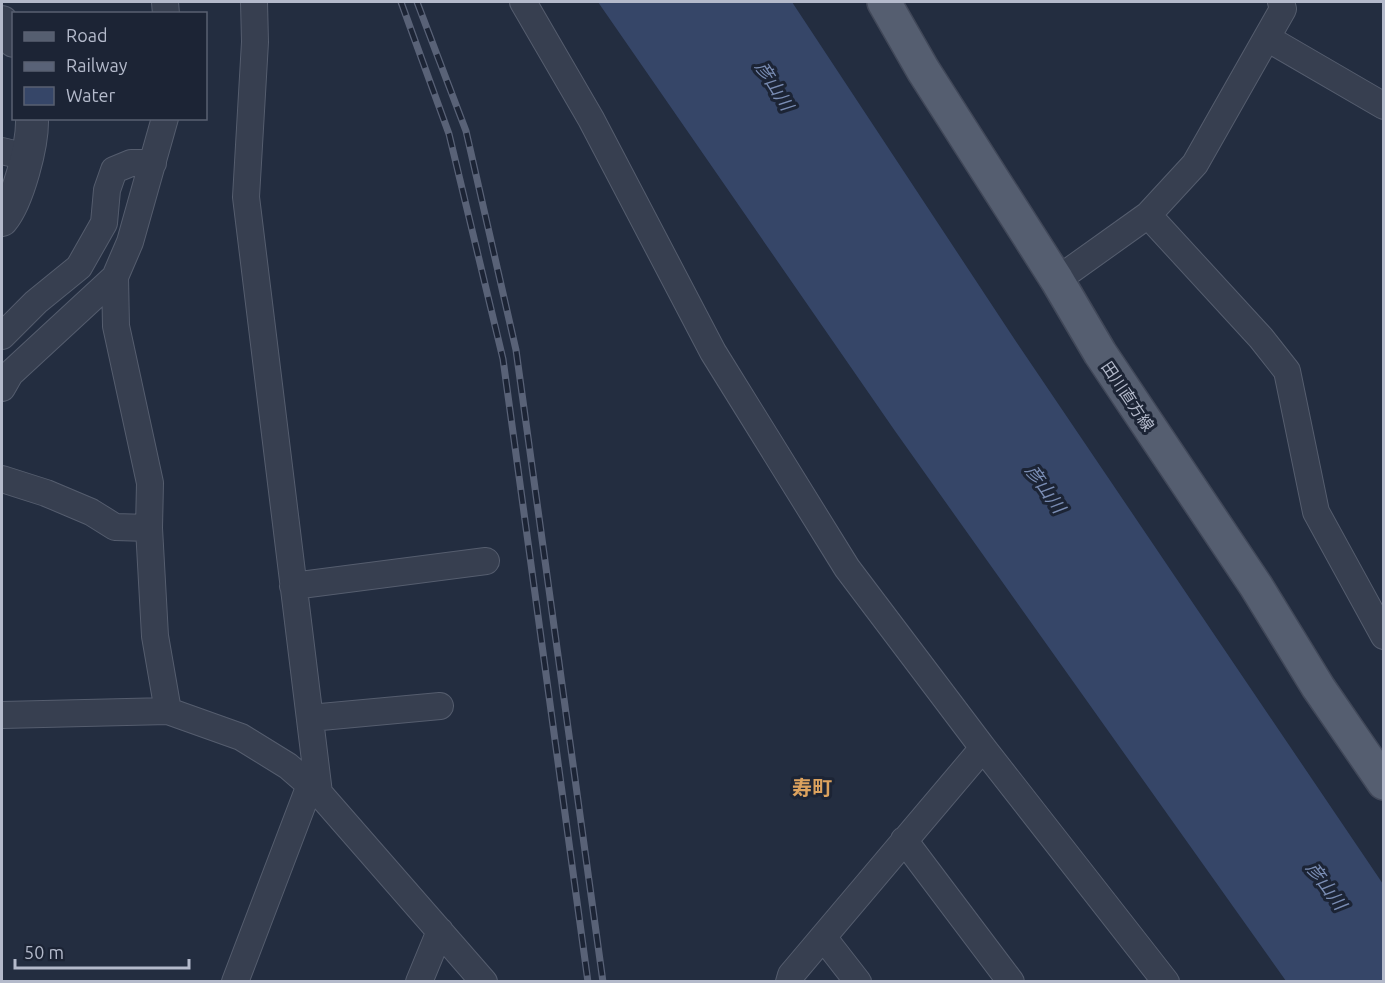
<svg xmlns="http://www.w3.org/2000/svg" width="1385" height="983" viewBox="0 0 1385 983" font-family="Ubuntu,'Noto Sans JP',sans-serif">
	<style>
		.water { fill: #364668 }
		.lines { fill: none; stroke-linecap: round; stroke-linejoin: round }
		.minor-casing { stroke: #555d6e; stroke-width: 28 }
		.tertiary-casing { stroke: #555d6e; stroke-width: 34 }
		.primary-casing { stroke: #414859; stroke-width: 36 }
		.minor { stroke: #373f50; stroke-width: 26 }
		.tertiary { stroke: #373f50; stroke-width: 32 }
		.primary { stroke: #555e70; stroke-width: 33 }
		.rail-casing { stroke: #596277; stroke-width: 7 }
		.rail { stroke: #1c2435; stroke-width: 4.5; stroke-dasharray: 14; stroke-linecap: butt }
		.labels { text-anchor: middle; stroke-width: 6; stroke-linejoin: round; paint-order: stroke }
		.street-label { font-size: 16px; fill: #b4bacb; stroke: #1c2435 }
		.water-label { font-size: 18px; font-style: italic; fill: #7a8db4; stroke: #1c2435 }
		.quarter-label { font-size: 20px; font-weight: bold; fill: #dca25e; stroke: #1c2435 }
	</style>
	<rect width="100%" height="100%" fill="#232d40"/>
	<path class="water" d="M598,2h194l223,338 368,544v97h-97l-391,-550z"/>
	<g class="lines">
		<defs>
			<path id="minor" d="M165,2l1,12
				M254,2l1,40 -9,155 73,596
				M523,2l68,117 122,233 134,216 136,180 183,234
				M1267,38l117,68
				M2,151l25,6
				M1148,215l113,123 26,33 29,141 68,124
				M115,277l1,49 34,157 -1,45 6,108 13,75
				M1057,280l91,-65 47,-51 88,-155 -2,-7
				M2,336l34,-34 43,-35 25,-44 3,-33 7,-20 17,-7h22
				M2,388l8,-14 105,-97 15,-35 35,-124
				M2,479l44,14 45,19 24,15 34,1
				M293,586l193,-25
				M2,715l166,-4 73,26 47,29 31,27 165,189
				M310,718l130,-12
				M904,840l107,142
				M823,937l35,45
				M235,982l75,-197
				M419,982l21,-51
				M789,982l2,-7 192,-227"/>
			<path id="tertiary" d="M2,22l12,19
				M2,220c16,-19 31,-76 30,-102"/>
			<path id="primary" d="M884,2l39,68 134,210 43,73 156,233 62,101 66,96"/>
		</defs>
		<use href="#minor" class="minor-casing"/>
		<use href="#tertiary" class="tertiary-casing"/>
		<use href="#primary" class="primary-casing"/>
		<use href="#minor" class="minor"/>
		<use href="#tertiary" class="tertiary"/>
		<use href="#primary" class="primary"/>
		<defs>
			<path id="rail" d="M401,2l48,132 54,225 85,623
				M417,2l49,129 50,219 87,632"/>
		</defs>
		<use href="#rail" class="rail-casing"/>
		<use href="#rail" class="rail"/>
	</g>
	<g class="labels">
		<g class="street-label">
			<text transform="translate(1128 396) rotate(56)" y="6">田川直方線</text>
		</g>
		<g class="water-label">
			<text transform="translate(774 86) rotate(58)" y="6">彦山川</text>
			<text transform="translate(1045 489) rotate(55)" y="6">彦山川</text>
			<text transform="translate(1326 886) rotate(54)" y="6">彦山川</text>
		</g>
		<g class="quarter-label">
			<text x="812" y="795">寿町</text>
		</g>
	</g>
	<rect width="1385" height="983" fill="none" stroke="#b4bacb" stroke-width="6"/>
	<rect x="12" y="12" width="195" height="108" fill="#1c2435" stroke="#596071" stroke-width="1.5"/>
	<rect x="24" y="32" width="30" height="9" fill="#555e70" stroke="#596071" stroke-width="1.5"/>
	<text x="66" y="42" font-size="18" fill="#b4bacb">Road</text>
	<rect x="24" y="62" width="30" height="9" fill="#596277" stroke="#596071" stroke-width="1.5"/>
	<text x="66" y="72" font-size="18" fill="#b4bacb">Railway</text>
	<rect x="24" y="87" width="30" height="18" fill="#364668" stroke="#596071" stroke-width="1.5"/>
	<text x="66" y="102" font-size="18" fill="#b4bacb">Water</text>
	<path d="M15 959v9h174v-9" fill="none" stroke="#b4bacb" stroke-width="3"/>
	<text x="24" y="959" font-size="18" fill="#b4bacb" stroke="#1c2435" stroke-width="4.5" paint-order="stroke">50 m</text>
</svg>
